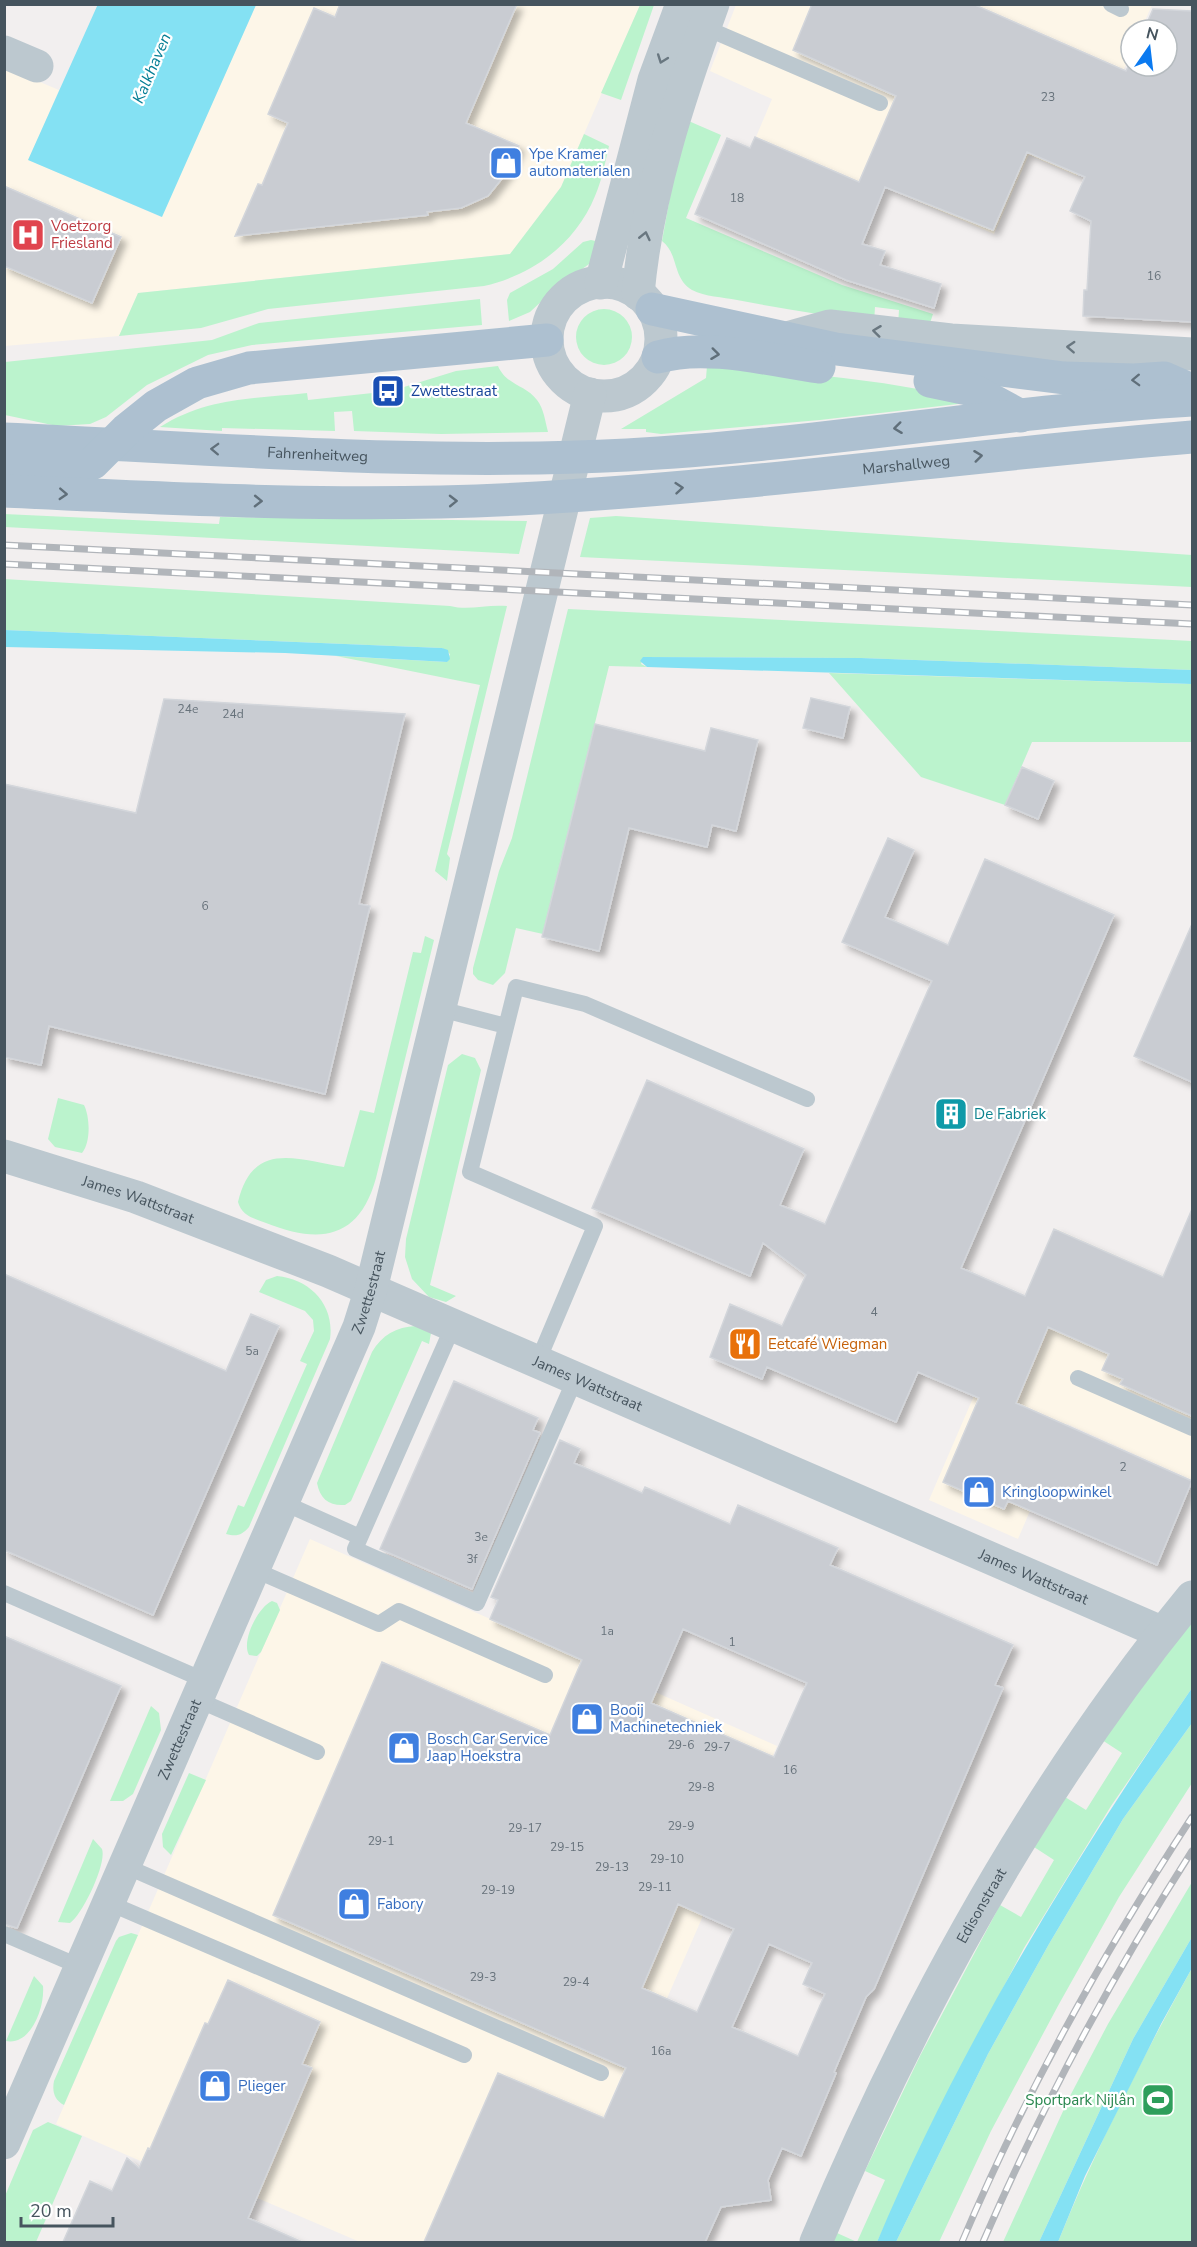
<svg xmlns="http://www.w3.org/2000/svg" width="1197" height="2247" viewBox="0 0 1197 2247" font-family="'Nunito Sans',sans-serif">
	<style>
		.commercial { fill: #fdf6e8 }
		.green { fill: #bbf3cd }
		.water { fill: #84e1f3 }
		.building { fill: #c9ccd2; stroke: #d3d6db; stroke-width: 1.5; fill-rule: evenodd; filter: url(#shadow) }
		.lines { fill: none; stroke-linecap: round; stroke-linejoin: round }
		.service { stroke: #bcc8cf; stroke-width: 16 }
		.minor { stroke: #bcc8cf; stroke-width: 33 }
		.tertiary { stroke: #bcc8cf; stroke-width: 33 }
		.primary { stroke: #adc0d0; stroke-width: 33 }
		.rail-casing { stroke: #b1b5ba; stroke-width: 7 }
		.rail { stroke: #fff; stroke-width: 4.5; stroke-dasharray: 14; stroke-linecap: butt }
		.oneway { stroke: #697780 }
		.oneway2 { stroke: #606f7a }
		.labels { text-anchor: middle; stroke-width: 4.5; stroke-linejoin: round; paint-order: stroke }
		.number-label { font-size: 12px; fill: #67727b }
		.shop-label { font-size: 15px; fill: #366cbe; stroke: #fff; text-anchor: start }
		.health-label { font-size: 15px; fill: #be3a42; stroke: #fff; text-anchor: start }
		.transit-label { font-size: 15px; fill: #164399; stroke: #fff; text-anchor: start }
		.street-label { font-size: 15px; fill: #46545e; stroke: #fff }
		.culture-label { font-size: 15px; fill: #0d838f; stroke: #fff; text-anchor: start }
		.food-label { font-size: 15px; fill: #c56008; stroke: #fff; text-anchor: start }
		.leisure-label { font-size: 15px; fill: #27864d; stroke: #fff; text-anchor: end }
		.water-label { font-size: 16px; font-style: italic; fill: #047e95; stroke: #fff }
	</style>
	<defs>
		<filter id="shadow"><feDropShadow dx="5.5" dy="5.5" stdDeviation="3" flood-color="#0004"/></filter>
	</defs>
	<rect width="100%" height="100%" fill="#f2efef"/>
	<path class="commercial" d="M256,5h384l-79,182 -51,67 -372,39 -19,43 -114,10 -1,-279 55,23 -30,70 132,57z
		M736,5h416l-11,25h-10v23l-54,123 -48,-21 -35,79 -133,-57 -2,5 -103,-45 16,-38 -62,-28z
		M1054,1228l138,61v191l-125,-56 -49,115 -89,-39 47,-109 9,-3z
		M310,1539l467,207 -146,335 -10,-4 -72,165h-189l-105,-45 -5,12 -194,-85z"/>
	<path class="green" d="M640,5h14l-33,95 -20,-7z
		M684,119l37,16 -35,83 156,67 91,29 -5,15 -30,-4 1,-15 -24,-3 -1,15c-47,-6 -91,-13 -137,-22 -14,-3 -32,-3 -45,-10 -20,-12 -13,-36 -30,-49z
		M584,134l25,12c-4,17 -7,34 -14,50 -19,47 -62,79 -111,90l-216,23 -67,19 -82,8 19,-43 372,-39 51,-67z
		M591,240l9,2 -7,19 -8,6 -25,17 -30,28 -21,9 -2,-21 3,-7 43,-24 30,-27z
		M480,299l2,26 -230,20 -44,10 -61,30 -41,32 -16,7 -33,2 -52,-11v-53l207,-22 47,-17z
		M576 337a28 28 0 1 1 56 0a28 28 0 1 1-56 0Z
		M498,366c8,19 28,19 39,34 7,9 8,21 11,32l-107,2 -87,-3 -2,-20 -18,1 1,19 -113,-3v3l-62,-4c48,-30 93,-28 147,-34l1,7 83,-9 65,-20z
		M707,366c88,7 184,13 268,36l-155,18 -159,14 -15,-2v-3h-25l85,-51z
		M4,514l215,10 1,-7 307,4 -8,33 -514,-27z
		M616,516l576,39v32l-612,-30 10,-39z
		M4,579l446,27c19,5 37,-2 57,0l-60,248 3,4 -3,23 -12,-10 45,-186 -144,-29 111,6 3,-8 -8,-6 -437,-18z
		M568,609l624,32v29l-331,-12 -217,-1 -3,7 6,3 -38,-1 -66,268 -27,-6 -11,45 -12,12 -15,-5 -5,-6v-6l26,-97 13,-33z
		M829,673l363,11v58h-160l-27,63 -84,-28z
		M425,936l9,4 -58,238c-17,62 -57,66 -110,45 -13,-5 -24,-7 -28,-21 15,-63 60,-42 106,-35l16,-57 14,3 39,-161 8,1z
		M462,1054l13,4 6,12 -51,215 26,11 -10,6 -17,-5 -17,-18 -7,-22 1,-18 42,-174z
		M58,1098l26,7c6,12 7,37 -2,48l-27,-6 -7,-8z
		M277,1276c33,3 58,29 53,63l-81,188c-7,8 -12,10 -23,7l12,-29 6,2 63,-143 -7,-3 14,-30 -1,-11 -8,-9 -46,-19 7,-12z
		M416,1326l15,7 -2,11 -7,-3 -71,160 -6,4c-16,1 -25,-6 -28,-22l55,-131c10,-17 24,-25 44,-26z
		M272,1601l5,2 3,7 -19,42 -4,4 -8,-1c-8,-14 9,-48 23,-54z
		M1192,1621v67l-81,118 -87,142 -90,171 -57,123h-44l4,-9 20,9 28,-62 -20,-9 55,-115 80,-151 21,12 33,-57 -20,-13 31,-50 21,13 36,-57 -20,-13z
		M151,1706l8,7 2,17 -28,64 -10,7h-13z
		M1192,1723v60l-73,114 -60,107 -68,127 -52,111h-43l92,-188 61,-110 74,-125z
		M189,1773l17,7 -35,75 -8,-8 -1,-13z
		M93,1839l9,10c5,14 -19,65 -32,74l-12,-1z
		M1192,1882v55l-59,102 -94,203h-36l67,-146 38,-72z
		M131,1933l7,2 -74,170c-10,-5 -12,-14 -10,-24l62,-140 3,-4z
		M1192,1968v274h-134c38,-94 85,-185 134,-274z
		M34,1976l9,10c2,21 -12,60 -37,55z
		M48,2122l34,14 -46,106h-31v-46l28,-66z"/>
	<path class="water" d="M98,4l158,1 -94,212 -134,-57z
		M5,630l437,18 6,2 2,9 -3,3 -162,-9 -280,-6z
		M643,657l218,1 331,12v14l-545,-17 -7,-6z
		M1192,1688v35l-69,96 -74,125 -61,110 -92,188h-19c83,-196 194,-379 315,-554z
		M1192,1937v31l-31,56 -76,152 -27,66h-19l94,-203z"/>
	<path class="building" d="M340,4h177l-51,119 53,23 -11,25 -20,25 -27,12 -34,4 1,3 -193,21 23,-52 4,1 26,-62 -20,-9 46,-106 21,9z
		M812,4h161l153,67 5,-11v6h36v-36h-23l9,-21 39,2v311l-109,-6 1,-26h3l4,-69 -21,-10 15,-34 -58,-25 -34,78 -108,-43 -23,57 23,7 -5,14 61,19 -7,24 -88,-28 -151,-66 32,-76 23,10 5,-11 104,45 37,-86 -103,-46z
		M4,186l117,51 -29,66 -88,-37z
		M811,698l39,9 -7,31 -40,-10z
		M164,699l241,15 -46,190 11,2 -45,188 -276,-68 -8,39 -37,-8v-273l132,29z
		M595,724l110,27 6,-23 47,12 -22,91 -24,-6 -5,22 -78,-19 -30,123 -57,-14z
		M1022,767l32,14 -16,38 -33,-14z
		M888,838l26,12 -29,67 63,28 37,-86 129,56 -153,353 64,28 29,-67 109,48 29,-68v207l-72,-32 3,-5 -21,-9 7,-16 -61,-27 -32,76 176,78 -35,84 -149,-64 -4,8 -61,-27 36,-84 -61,-26 -22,50 -129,-55 -5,12 -52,-22 20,-53 52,22 24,-51 -43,-32 -13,33 -158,-68 55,-128 157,69 -24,56 45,19 107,-243 -90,-39z
		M1192,924v158l-58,-26z
		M4,1274l222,97 25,-57 28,12 -126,289 -149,-65z
		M454,1381l84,37 -5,12 7,3 -68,156 -92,-40z
		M560,1440l20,9 -6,14 68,30 3,-6 85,37 8,-19 100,43 -8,17 183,80 -18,40 8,3 -129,301 -8,8 -32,75 2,1 -35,83 -19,-8 -14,32 3,20 -50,7 -16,35h-281l74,-169 106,45 22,-50 -353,-153 109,-253 168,73 32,-75 -92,-41 8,-19 -7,-3zM683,1629l124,54 -33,74 -123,-54zM678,1904l56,25 -37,83 -55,-24zM769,1944l43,19 -9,21 22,10 -27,62 -66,-29z
		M4,1636l117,50 -104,242 -13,-4z
		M228,1980l92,42 -18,42 10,4 -64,150 54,24h-239l27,-61 22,10 15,-33 12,10 9,-20 2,1 55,-126 3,1z"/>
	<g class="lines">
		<path class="service" d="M1111,4l10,5
			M699,25l181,78
			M440,1009l66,17
			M454,1324l-99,225 122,54 99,-226
			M538,1361l57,-135 -125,-54 46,-185 69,17 222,95
			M1078,1378l114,50
			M284,1503l76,34
			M255,1570l124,54 20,-13 146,64
			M4,1593l202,88
			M198,1700l119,52
			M125,1866l476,207
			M109,1903l355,152
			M4,1934l77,33"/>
		<g class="minor">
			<path d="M4,52l33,14"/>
			<path d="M784,339l46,-13 121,14 241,14"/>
			<path id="s1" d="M4,1156l132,41 192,74 835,362"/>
			<path id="s2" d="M816,2242c96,-229 219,-453 376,-645"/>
		</g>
		<g class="tertiary">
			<circle cx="604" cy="339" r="57"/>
			<path d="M601,283l53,-203 28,-76"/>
			<path d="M638,294c9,-100 41,-196 75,-290"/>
			<path id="s3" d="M4,2143l355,-816 12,-38 219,-895"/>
		</g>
		<g class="primary">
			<path d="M652,309l184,40 228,29 70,2 30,-2 28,12"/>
			<path d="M658,357c47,-14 112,3 161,10"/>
			<path d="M930,381l43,9 48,26"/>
			<path id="s4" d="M4,439c207,9 415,27 623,16 189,-10 376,-44 565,-55"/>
			<path d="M4,467h81l8,-4 33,-33 30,-24 41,-23 52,-15 298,-28"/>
			<path id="s5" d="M4,491c172,8 344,17 515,8 225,-12 449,-44 673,-62"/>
		</g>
		<defs>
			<path id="rail" d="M4,545l1188,60
				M4,564l1188,60
				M962,2242c63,-149 142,-290 230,-425
				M983,2242c59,-136 129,-266 209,-391"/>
		</defs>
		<use href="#rail" class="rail-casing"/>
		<use href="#rail" class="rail"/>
	</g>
	<defs><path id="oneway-chevron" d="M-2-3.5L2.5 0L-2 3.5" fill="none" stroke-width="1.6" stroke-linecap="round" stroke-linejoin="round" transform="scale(1.5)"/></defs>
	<g class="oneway">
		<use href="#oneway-chevron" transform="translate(662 59) rotate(110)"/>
		<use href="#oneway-chevron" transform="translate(645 236) rotate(-77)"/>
		<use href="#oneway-chevron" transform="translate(877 331) rotate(-173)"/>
		<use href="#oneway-chevron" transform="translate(1071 347) rotate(-177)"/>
	</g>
	<g class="oneway2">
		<use href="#oneway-chevron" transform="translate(715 354) rotate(7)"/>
		<use href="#oneway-chevron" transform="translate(1136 380) rotate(178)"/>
		<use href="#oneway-chevron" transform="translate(898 428) rotate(173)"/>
		<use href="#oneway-chevron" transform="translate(215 449) rotate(-178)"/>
		<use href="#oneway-chevron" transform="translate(978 456) rotate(-7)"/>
		<use href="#oneway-chevron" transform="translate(679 488) rotate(-5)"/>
		<use href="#oneway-chevron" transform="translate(63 494) rotate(3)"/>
		<use href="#oneway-chevron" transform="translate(258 501) rotate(1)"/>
		<use href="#oneway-chevron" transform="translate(453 501) rotate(-1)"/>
	</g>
	<defs>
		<symbol id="shop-square" viewBox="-11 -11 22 22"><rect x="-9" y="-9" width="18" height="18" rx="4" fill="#3f7fe0" stroke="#fff"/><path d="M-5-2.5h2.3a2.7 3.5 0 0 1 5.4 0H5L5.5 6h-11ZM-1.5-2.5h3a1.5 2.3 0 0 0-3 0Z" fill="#fff"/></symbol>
		<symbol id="hospital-square" viewBox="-11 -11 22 22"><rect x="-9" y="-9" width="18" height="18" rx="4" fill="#e0444e" stroke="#fff"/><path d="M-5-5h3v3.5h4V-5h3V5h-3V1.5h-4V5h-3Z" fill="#fff"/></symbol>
		<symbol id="bus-square" viewBox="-11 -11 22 22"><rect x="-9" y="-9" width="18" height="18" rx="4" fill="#1a4fb4" stroke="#fff"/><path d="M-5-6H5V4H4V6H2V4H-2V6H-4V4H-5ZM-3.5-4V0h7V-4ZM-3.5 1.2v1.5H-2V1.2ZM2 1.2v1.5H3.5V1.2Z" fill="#fff"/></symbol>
		<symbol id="building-square" viewBox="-11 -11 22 22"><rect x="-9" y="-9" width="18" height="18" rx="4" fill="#0f9aa8" stroke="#fff"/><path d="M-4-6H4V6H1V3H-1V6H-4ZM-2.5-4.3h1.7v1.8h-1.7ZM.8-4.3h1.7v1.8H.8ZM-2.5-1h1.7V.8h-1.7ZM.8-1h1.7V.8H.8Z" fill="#fff"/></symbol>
		<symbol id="restaurant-square" viewBox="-11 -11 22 22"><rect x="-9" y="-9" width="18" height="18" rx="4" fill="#e8710a" stroke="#fff"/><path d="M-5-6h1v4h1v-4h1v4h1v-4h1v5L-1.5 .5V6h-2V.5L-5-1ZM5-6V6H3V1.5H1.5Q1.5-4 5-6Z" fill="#fff"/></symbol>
		<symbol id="stadium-square" viewBox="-11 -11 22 22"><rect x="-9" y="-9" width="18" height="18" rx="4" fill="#2e9e5b" stroke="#fff"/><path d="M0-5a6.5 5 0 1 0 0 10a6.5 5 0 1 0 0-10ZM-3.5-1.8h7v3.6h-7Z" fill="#fff"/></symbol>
	</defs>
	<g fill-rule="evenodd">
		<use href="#shop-square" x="487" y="144" width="38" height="38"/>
		<use href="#hospital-square" x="9" y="216" width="38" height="38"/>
		<use href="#bus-square" x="369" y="372" width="38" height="38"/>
		<use href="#building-square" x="932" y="1095" width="38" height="38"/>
		<use href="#restaurant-square" x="726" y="1325" width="38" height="38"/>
		<use href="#shop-square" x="960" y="1473" width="38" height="38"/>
		<use href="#shop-square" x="568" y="1700" width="38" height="38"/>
		<use href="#shop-square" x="385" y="1729" width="38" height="38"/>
		<use href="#shop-square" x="335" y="1885" width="38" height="38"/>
		<use href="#shop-square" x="196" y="2067" width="38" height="38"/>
		<use href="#stadium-square" x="1139" y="2081" width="38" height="38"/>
	</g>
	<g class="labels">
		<g class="number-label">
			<text x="1048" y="101">23</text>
			<text x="737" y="202">18</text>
			<text x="1154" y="280">16</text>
			<text x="188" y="713">24e</text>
			<text x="233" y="718">24d</text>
			<text x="205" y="910">6</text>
			<text x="874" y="1316">4</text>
			<text x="252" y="1355">5a</text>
			<text x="1123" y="1471">2</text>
			<text x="481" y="1541">3e</text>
			<text x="472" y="1563">3f</text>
			<text x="607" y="1635">1a</text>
			<text x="732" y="1646">1</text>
			<text x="681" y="1749">29-6</text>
			<text x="717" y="1751">29-7</text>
			<text x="790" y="1774">16</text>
			<text x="701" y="1791">29-8</text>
			<text x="681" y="1830">29-9</text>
			<text x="525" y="1832">29-17</text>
			<text x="381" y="1845">29-1</text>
			<text x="567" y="1851">29-15</text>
			<text x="667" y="1863">29-10</text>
			<text x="612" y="1871">29-13</text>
			<text x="655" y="1891">29-11</text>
			<text x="498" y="1894">29-19</text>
			<text x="483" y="1981">29-3</text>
			<text x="576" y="1986">29-4</text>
			<text x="661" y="2055">16a</text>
		</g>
		<g class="shop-label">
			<text x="529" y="159">Ype Kramer<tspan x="529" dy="17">automaterialen</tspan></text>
			<text x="1002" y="1497">Kringloopwinkel</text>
			<text x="610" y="1715">Booij<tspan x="610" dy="17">Machinetechniek</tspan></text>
			<text x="427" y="1744">Bosch Car Service<tspan x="427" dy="17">Jaap Hoekstra</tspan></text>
			<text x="377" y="1909">Fabory</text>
			<text x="238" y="2091">Plieger</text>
		</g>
		<g class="health-label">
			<text x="51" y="231">Voetzorg<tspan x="51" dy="17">Friesland</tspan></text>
		</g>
		<g class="transit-label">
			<text x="411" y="396">Zwettestraat</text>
		</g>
		<g class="street-label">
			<text dy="5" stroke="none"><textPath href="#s4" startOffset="314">Fahrenheitweg</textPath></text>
			<text dy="5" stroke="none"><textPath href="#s5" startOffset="904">Marshallweg</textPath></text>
			<text dy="5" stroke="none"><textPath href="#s1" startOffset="141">James Wattstraat</textPath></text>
			<text dy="5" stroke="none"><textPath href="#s3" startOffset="926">Zwettestraat</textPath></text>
			<text dy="5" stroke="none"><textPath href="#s1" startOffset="627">James Wattstraat</textPath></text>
			<text dy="5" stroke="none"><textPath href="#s1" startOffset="1113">James Wattstraat</textPath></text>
			<text dy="5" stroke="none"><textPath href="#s3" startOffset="440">Zwettestraat</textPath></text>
			<text dy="5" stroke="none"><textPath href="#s2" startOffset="375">Edisonstraat</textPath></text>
		</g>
		<g class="culture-label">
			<text x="974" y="1119">De Fabriek</text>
		</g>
		<g class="food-label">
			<text x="768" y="1349">Eetcafé Wiegman</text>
		</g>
		<g class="leisure-label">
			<text x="1135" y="2105">Sportpark Nijlân</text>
		</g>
		<g class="water-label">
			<text transform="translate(151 68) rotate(-67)" y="6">Kalkhaven</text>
		</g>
	</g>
	<rect width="1197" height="2247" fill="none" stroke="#46545e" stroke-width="12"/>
	<g transform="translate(1149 48) rotate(14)"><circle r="28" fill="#ffffff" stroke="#b5bbbf" stroke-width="1.5"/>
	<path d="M0-4.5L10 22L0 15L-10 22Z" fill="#0b7af0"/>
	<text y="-9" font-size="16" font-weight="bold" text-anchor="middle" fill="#46545e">N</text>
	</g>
	<path d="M21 2217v9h92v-9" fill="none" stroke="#46545e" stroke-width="3"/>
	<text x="30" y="2217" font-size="18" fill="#46545e" stroke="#ffffff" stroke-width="4.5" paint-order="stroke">20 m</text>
</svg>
